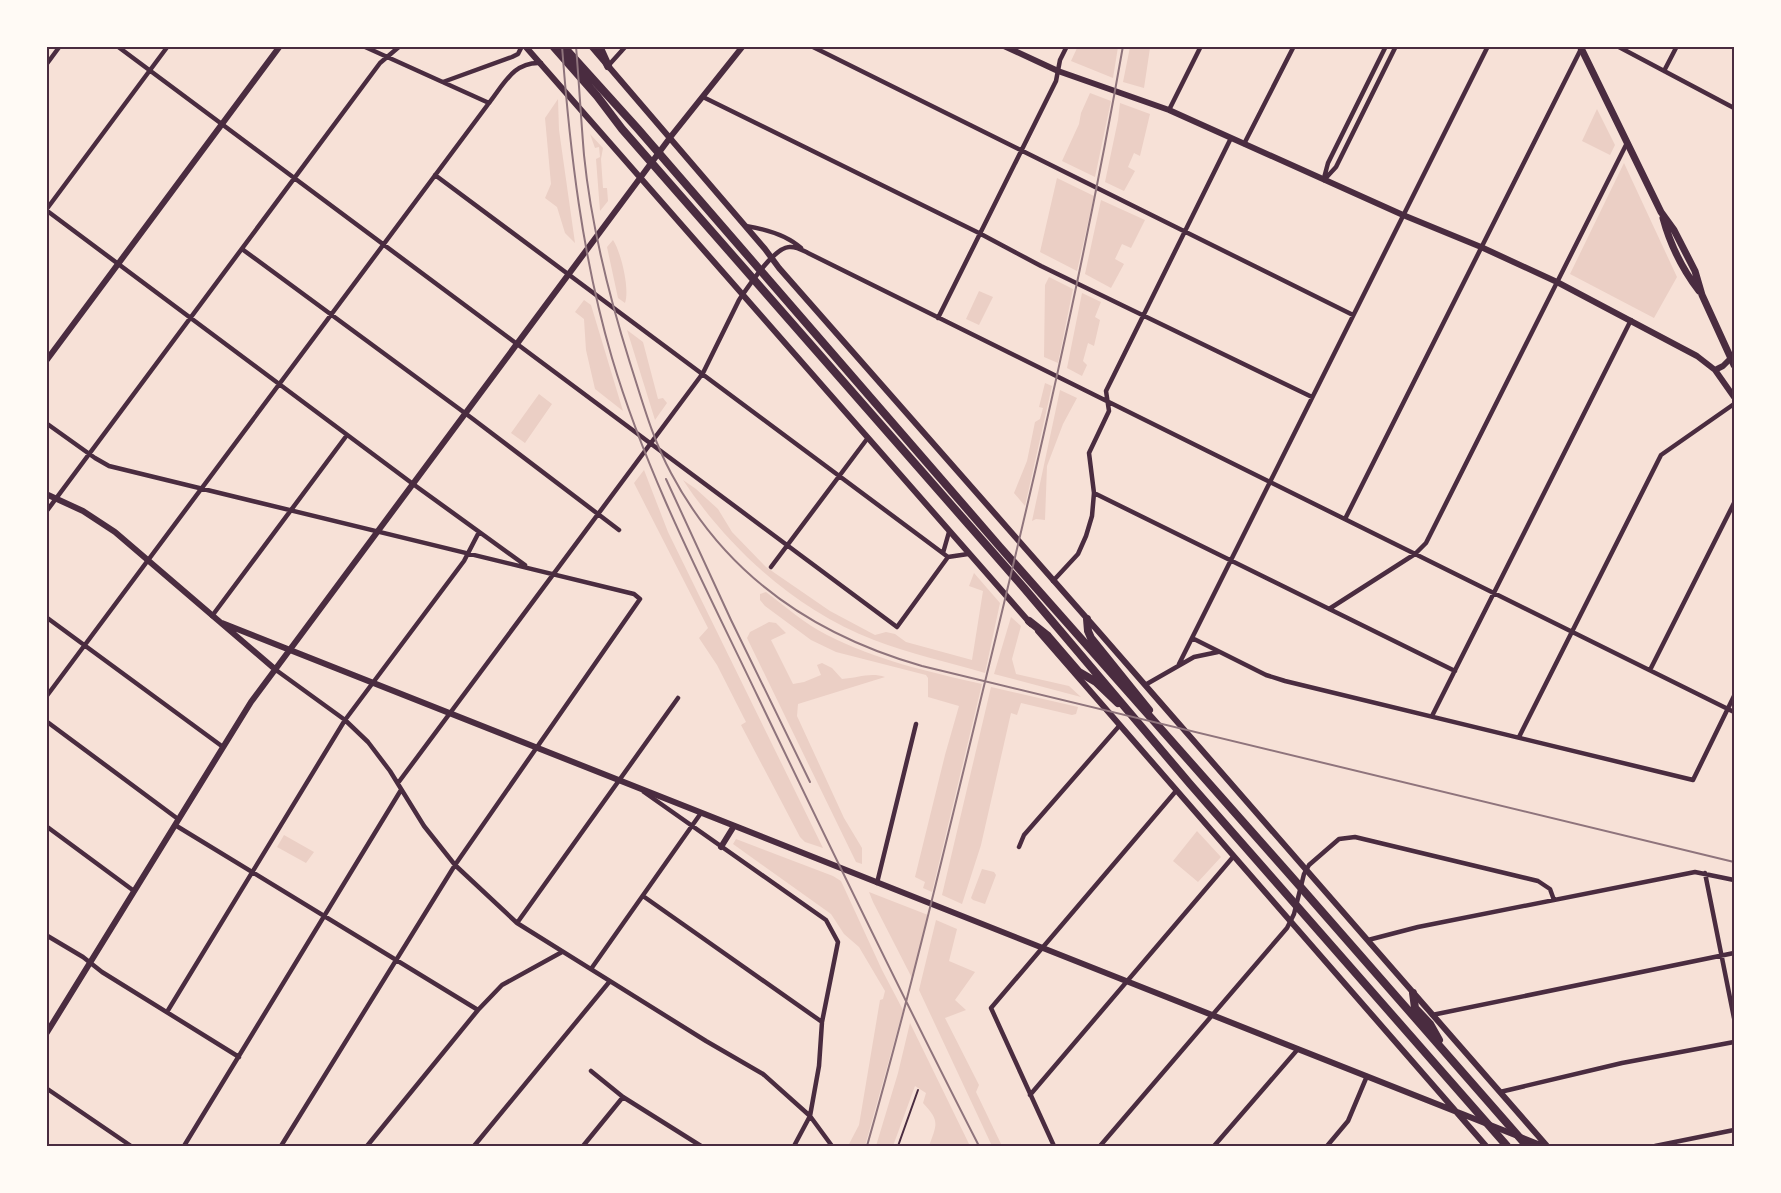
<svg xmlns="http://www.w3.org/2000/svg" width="1781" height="1193" viewBox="0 0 1781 1193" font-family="'PT Sans Narrow',sans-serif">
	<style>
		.green { fill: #ebcfc5 }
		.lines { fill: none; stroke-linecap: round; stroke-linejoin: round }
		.service { stroke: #4a2c40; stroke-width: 2 }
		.minor { stroke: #4a2c40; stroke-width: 4.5 }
		.tertiary { stroke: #4a2c40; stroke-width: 6 }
		.secondary { stroke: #4a2c40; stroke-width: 7 }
		.primary { stroke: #4a2c40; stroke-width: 8 }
		.motorway { stroke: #4a2c40; stroke-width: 8 }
		.rail { stroke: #8f747c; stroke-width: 2 }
		.neatline { fill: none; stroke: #4a2c40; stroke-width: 2 }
	</style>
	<rect width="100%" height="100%" fill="#f7e1d7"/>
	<path class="green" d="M1078,46l40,1 -5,31 -42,-17z
		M1130,47h29l-1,2 -8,-1 -6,40 -21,-6z
		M1090,93l21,8 -16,76 -33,-16 17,-37 2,-11z
		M558,99l1,31 16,113 -10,-10 -8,-26 -12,-9 6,-14 -6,-66z
		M1120,103l30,11 -10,42 -6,-3 -6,14 7,4 -11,20 -19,-9 13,-62z
		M1597,109l18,36 -5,10 -28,-14z
		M590,134l13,14 -2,11 2,29h4l1,13 -8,10 -4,-52 4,-2 -1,-10 -4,1z
		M1624,163l53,114 -23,41 -84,-44z
		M1057,178l37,18 -17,75 -37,-19z
		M1101,200l44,20 -14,28 -9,-4 -7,15 9,5 -13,24 -26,-14z
		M613,240c8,12 17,49 12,63l-7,-5 -11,-51z
		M1049,277l24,12 -15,74 -14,-6 1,-72z
		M979,291l14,6 -14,28 -13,-6z
		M1082,293l19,9 -6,15 5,3 -6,26 -6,-3 -5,18 4,4 -5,11 -15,-8z
		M584,300l7,5 32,106 -28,-22 -9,-39 -2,-31 -9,-7z
		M627,330l16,12 15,57 5,-1 4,5 -12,17z
		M1045,383l7,3 -27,120 -11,-13 13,-32 8,-39 5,-3 3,-11 -4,-1z
		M1060,390l17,8 -14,26 -16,42 -2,54 -9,-1 -4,2z
		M539,394l13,10 -27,39 -14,-10z
		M644,470l24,62 155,316 -18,-6 -5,-5 -59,-112 5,-3 -29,-57 -18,-27 9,-10 -74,-145z
		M683,480l13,9 22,20 14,23 34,35 64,44 45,24 11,-3 9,2 11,8 66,18 11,-69 -14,-5 5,-13 26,30 -15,70c-36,-11 -75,-19 -111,-33 -78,-30 -145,-91 -191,-160z
		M766,592c20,15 39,32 61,43 49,25 102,37 155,49l-50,208 -9,-4 2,-6 -10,-5 30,-122 14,-49 -31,-9v-19l-2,-3 -90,-23 -25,-12 -46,-34 -5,-6v-6z
		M1011,617l10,9 -9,33 4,15 53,12 12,11 -87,-23z
		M769,622l7,1 10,10 -15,7 22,44 11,-2 17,-7 -4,-10 5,-2 10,5 10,11c16,-1 28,-7 43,-2l-87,27 -1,12 47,102 18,30v16l-6,-2 -109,-224 3,-6z
		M991,687l87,20 -2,7 -4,1 -51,-12 -4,12 -6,-2 -30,132 -19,59 -20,-9z
		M1197,831l24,26 -23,25 -25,-21z
		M284,835l30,17 -8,11 -29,-16z
		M736,839l97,37 8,5 41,89 21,40 -38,136h-17l11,-21 21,-125 3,-1 2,-8 -26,-44 -15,-13 -13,-20 -98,-70z
		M982,869l12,3 2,3 -11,29 -12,-4 -2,-2z
		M869,892l59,23 -16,63 -39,-76z
		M936,920l21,9 -8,32 26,11 -20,28 11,10 -21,8 34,67 -3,7 26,54h-10l-73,-156z
		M910,1023l60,123h-41c8,-22 11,-25 -6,-43l3,-10 -11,-7 -22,60h-17l22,-73z"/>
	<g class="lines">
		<path class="service" d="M898,1146l20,-56"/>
		<path class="minor" d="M117,46l780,581 51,-70 20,-3
			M363,46l126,57
			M811,46l542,269
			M1617,46l117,62
			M46,65l14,-19
			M608,66l18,-20
			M1664,71l13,-25
			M443,82l69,-25 6,-3 4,-8
			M703,97l276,136 62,33 271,131
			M1169,110l32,-64
			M1244,144l50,-98
			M435,175l513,382
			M1324,178l4,-15 58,-117
			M1324,180l12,-13 60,-121
			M46,210l367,274 112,81
			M46,210l122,-164
			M746,226c19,3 41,9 55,22
			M242,249l231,170 146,111
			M938,318l118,-237 4,-21 7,-14
			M46,423l49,35 14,8 525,128 6,5 -185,266 -174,281
			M1094,493l361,178
			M46,512l334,-449 20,-17
			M1345,519l237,-472
			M943,553l6,-21
			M771,567l96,-128
			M1053,581l25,-27 8,-18 6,-20 2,-23 -5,-40 20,-42 -3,-20 125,-253
			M1329,609l86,-55 11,-11 201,-400
			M212,616l135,-181
			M46,617l177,130
			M1192,638l74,37 19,6 408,99 41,-84
			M1179,664l309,-618
			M276,670l69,50 23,22 22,29 34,55 31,39 62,58 189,118 57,33 47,42 22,30
			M1650,670l84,-167
			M1145,685l49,-28 24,-5
			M46,697l443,-594c15,-19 25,-42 52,-40
			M1432,716l199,-396
			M46,721l132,98
			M1519,737l142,-282 73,-51
			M398,783l305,-410 36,-73c9,-13 34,-52 50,-53 7,-1 13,3 19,6l926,459
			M644,792l182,128 12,22 -16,80 -3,44 -9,50 -16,30
			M175,825l303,185
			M46,826l88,65
			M1019,847l5,-12 96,-110
			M1705,873l29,145
			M877,883l39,-159
			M643,896l179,126
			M517,923l161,-225
			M46,935l37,22 19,15 137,85
			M1368,940l50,-13 277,-55 39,8
			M591,969l110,-156
			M167,1012l178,-292 119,-159 15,-29
			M1432,1015l302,-62
			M591,1071l32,26 78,49
			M46,1088l85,58
			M1500,1092l122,-29 112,-21
			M1030,1095l203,-238
			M184,1146l217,-356
			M367,1146l111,-136 24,-25 60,-33
			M474,1146l136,-165
			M583,1146l40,-49
			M1054,1146l-63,-138 185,-217
			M1100,1146l187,-218 7,-14 10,-40 5,-9 30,-26 16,-2 183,44 12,8 4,11
			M1214,1146l84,-97
			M1327,1146l21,-25 19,-45
			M1655,1146l79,-16"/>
		<path class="tertiary" d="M525,46l506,578
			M591,46l174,203 14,19 319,363 449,515
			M1004,46l54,25 111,39 234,105 78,32 76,35 140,74 18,14 19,27
			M46,361l234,-315
			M1715,370l8,-4 11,-11
			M46,494l37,17 32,21 161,138
			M222,623l1321,523
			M1038,631l448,515
			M721,847l13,-21
			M46,1034l205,-332 421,-567 71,-89"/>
		<path class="secondary" d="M1580,46l81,166 13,18 21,41 7,24 32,70
			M1663,218c7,26 20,52 36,73"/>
		<path class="primary" d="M553,46l44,50 25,33 402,459 166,196 317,362
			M563,46l75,83 362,418 290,328 237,271
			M1087,619l1,12 3,7 58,72
			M1029,621l19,15 31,36 17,10 22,21
			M1413,993l2,15 15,16 9,16"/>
		<path class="motorway" d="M599,46l9,20"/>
		<path class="rail" d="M562,46c8,106 20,210 50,312 35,118 93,228 146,339 72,150 145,301 221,449
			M576,46c3,37 5,73 8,109 7,70 25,141 46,208 12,37 22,75 41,110 54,102 142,162 251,193l812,196
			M666,479l65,141 79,162
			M867,1146c43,-151 79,-303 116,-456 52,-213 102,-427 140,-644"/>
	</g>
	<rect width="1781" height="1193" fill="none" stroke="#fffaf5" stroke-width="96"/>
	<rect x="48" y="48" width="1685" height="1097" class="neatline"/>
</svg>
